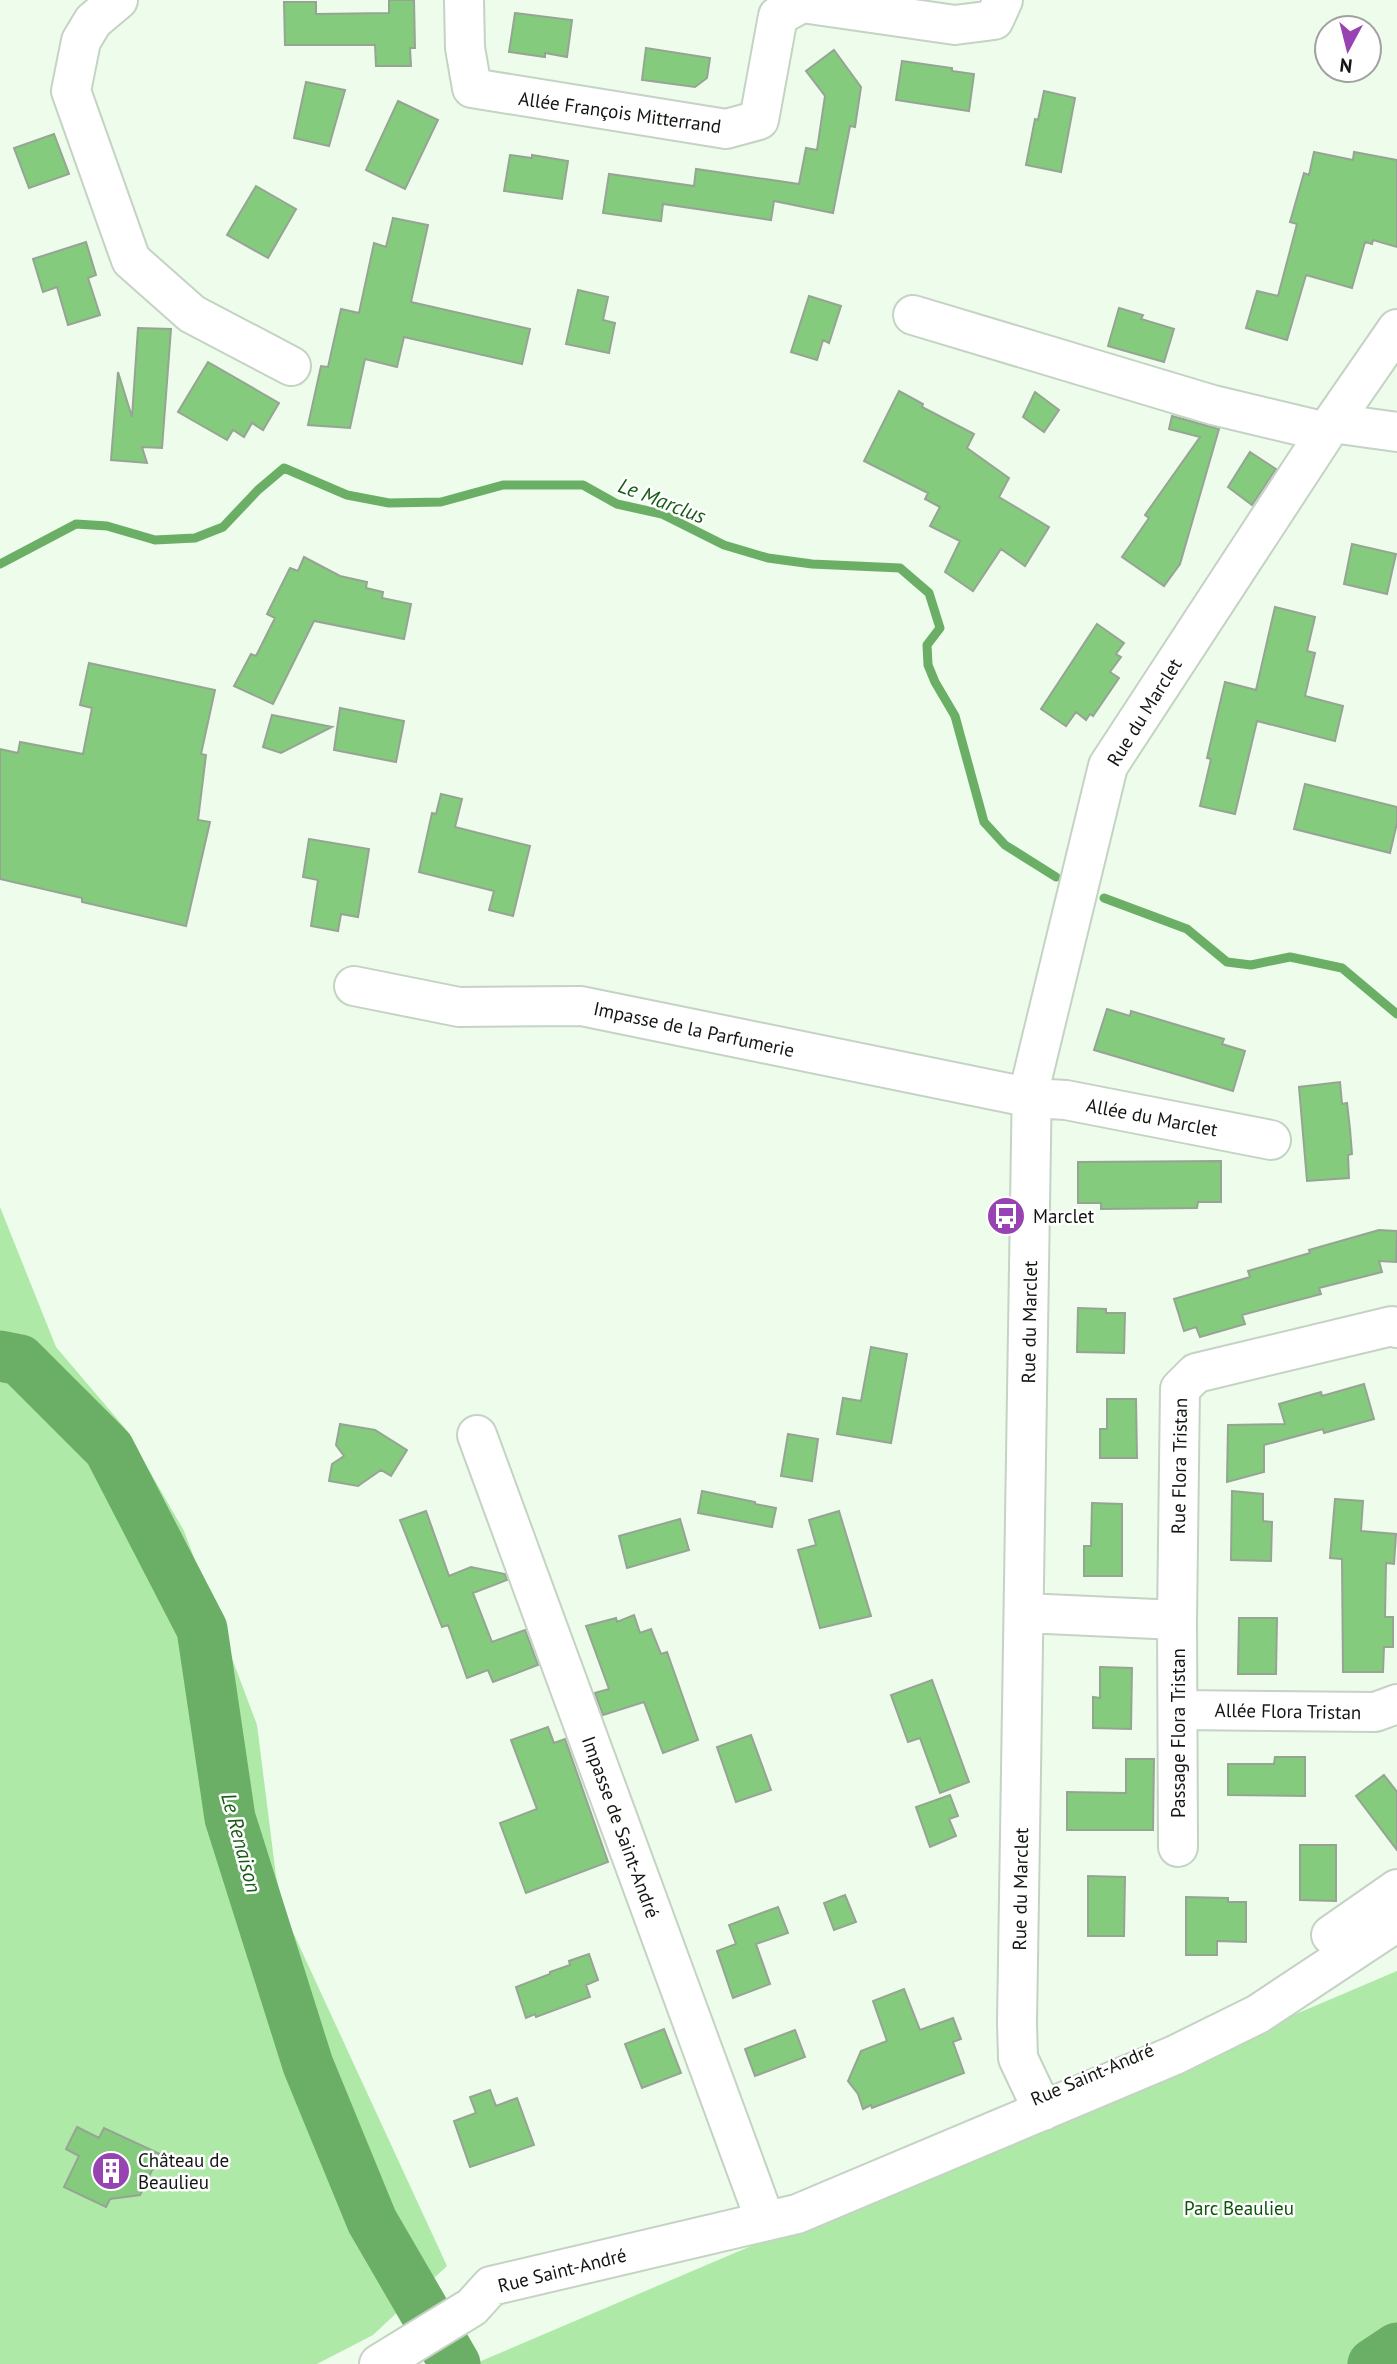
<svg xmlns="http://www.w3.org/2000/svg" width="1397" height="2364" viewBox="0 0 1397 2364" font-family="'PT Sans',sans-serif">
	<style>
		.green { fill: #aee9a8 }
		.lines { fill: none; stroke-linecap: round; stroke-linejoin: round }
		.stream { stroke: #6aaf65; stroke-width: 9 }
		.river { stroke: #6aaf65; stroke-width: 51 }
		.building { fill: #85cb7e; stroke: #96a494; stroke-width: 2 }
		.minor-casing { stroke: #c4d3c3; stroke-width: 42 }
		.minor { stroke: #fff; stroke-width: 38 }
		.labels { text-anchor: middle; stroke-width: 5; stroke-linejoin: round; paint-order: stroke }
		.street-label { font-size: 19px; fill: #121711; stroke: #fff }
		.poi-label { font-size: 19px; fill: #121711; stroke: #fff; text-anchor: start }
		.park-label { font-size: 19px; fill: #0a5407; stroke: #fff }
		.water-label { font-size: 21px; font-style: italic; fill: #165c13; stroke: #fff }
	</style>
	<rect width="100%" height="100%" fill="#edfceb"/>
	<path class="green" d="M0,1207l56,140 68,80 60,104 73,194 19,151 9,39 162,351 -74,69 -56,29h-317z
		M1397,1971v393h-923z"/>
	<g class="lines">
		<path class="stream" d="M0,564l76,-40 31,2 48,14 40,-2 28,-11 35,-37 26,-22 63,27 42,8 52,-1 62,-17h80l34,19 45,10 62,31 44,13 44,6 88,4 29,25 11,35 -13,17 1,20 7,17 20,34 29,106 21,23 51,32
			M1104,898l83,31 40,33 24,3 39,-8 52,11 55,46"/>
		<path class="river" d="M0,1356l20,4 89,89 93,180 28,189 78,247 64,156 83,143
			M1373,2364l24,-16"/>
	</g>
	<path class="building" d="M389,0h25l1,48h-5l1,18h-35l-1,-21h-90l-1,-43h32v12l73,-1z
		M515,13l57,7 -5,37 -22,-4v4l-36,-5z
		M646,48l64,10 -3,20 -12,9 -53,-7z
		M834,50l27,37 -6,40 -5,-1 -17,87 -59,-12 -3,19 -108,-16 -2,17 -58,-8 6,-39 85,12 2,-17 103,15 7,-36 11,2 8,-54 -19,-25z
		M902,61l50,7v3l22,3 -5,37 -73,-11z
		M306,82l39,8 -16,56 -35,-8z
		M1044,91l31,7 -14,74 -35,-7 9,-46 3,1z
		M398,101l40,19 -33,69 -39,-19z
		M54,134l15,40 -40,14 -15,-40z
		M1314,152l39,8 1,-8 43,8v87l-24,-7 -1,4 -7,-2 -13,46 -46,-13 -19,65 -41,-12 11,-37 21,5 19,-72 -7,-2 14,-49 5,2z
		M510,155l22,3v-3l36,6 -6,38 -58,-8z
		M256,186l40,23 -28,49 -41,-23z
		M393,218l35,7 -17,77 119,27 -8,35 -118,-27 -7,30 -32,-8 -15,69 -42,-3 13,-59 7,1 13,-58 18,4 15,-70 12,4z
		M86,242l10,33 -8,3 12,37 -32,10 -11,-38 -14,5 -10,-33z
		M578,290l30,7 -5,23 12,3 -6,30 -43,-9z
		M809,296l32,10 -12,37 -6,-3 -6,20 -26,-8z
		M1119,308l24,7 -2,4 33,10 -10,33 -56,-16z
		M138,328l33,1 -9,119 -20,-1 5,16 -36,-3 7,-88 14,45z
		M208,362l71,41 -16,27 -11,-7 -8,14 -11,-7 -6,10 -49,-28z
		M899,391l24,13 -1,3 52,27 -7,14 42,30 -10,19 50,30 -24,39 -24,-17 -28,42 -28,-19 15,-31 -30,-15 10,-19 -15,-8 3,-6 -64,-32z
		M1035,392l24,18 -15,22 -21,-15z
		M1172,416l47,13 -39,135 -16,22 -42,-29 27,-39 -4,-3 55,-78 -31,-8z
		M1250,452l26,17 -24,36 -24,-18z
		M1352,544l44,10 -9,40 -43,-10z
		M304,557l36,19 27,6 -1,6 17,4 -1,6 29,6 -7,35 -90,-18 -41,83 -39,-18 17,-32 5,2 19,-38 -8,-4 23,-46 8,3z
		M1275,607l40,10 -8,34 8,2 -10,43 38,10 -8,35 -78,-20 -22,93 -35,-8 11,-47 -4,-1 18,-76 31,8z
		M1097,624l27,19 -8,11 5,3 -11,15 9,6 -26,38 -3,-2 -4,6 -10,-8 -10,14 -25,-17z
		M89,663l126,27 -14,64 5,1 -8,65 12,2 -24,104 -104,-24v-4l-82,-19v-130l18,4 2,-11 63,12 9,-46 -12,-3z
		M340,708l64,13 -8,41 -62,-12z
		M272,715l60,12 -51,26 -18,-6z
		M1305,784l92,23v16l-7,30 -96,-24z
		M441,794l21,5 -7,28 75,19 -17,70 -24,-6 5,-19 -75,-19 13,-59 4,1z
		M309,839l60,10 -11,68 -17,-3 -3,17 -27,-5 7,-46 -15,-3z
		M1107,1009l23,7 1,-5 93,28 -2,5 23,7 -12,40 -139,-41z
		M1340,1082l2,22 5,-1 3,26 2,25 -4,1 1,23 -42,3 -8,-94z
		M1221,1161v41h-23l-1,6 -96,1v-6h-23v-41z
		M1379,1230l18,1 -1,31 -17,-1 3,11 -63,16 2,6 -79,21 3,9 -45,13 -4,-10 -12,4 -10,-32 76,-22 -2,-6 62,-18 -1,-3z
		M1078,1308l28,1v4h19l-1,40 -47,-1z
		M871,1347l36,7 -16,89 -54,-9 6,-36 18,3z
		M1364,1384l10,35 -50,14 -1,-4 -59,16v27l-37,10 1,-57 57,-1 -6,-20 42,-12 1,4z
		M1107,1399h29l1,59h-37v-29h7z
		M340,1424l35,6 32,20 -16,26 -10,-6 -23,16 -29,-5 3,-17 12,-8 -8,-11z
		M788,1434l30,5 -6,42 -31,-5z
		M702,1491l53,11v2l21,4 -4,19 -74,-14z
		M1232,1491l31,3v27l9,1 -1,39 -40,-1z
		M1335,1499l28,2 -2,30 35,3 -2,30 -8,-1 -1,54h8v30h-9l-1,25h-40l-1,-113 -12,-1z
		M1092,1503l30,1v72h-38v-30h7z
		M426,1511l23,65 22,-9 34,7 2,6 -34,13 19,49 33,-12 13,35 -45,17 -5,-12 -21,8 -19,-53 -6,2 -42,-107z
		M839,1511l32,105 -51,12 -22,-78 18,-5 -7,-25z
		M680,1519l9,31 -62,18 -8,-32z
		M634,1615l6,18 11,-4 10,25 6,-2 31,88 -35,13 -19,-51 -41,13 -8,-22 14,-4 -23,-63 30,-8 1,4z
		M1239,1618h38l-1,56h-38z
		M1100,1667l32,1 -1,61 -38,-1v-31l7,1z
		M932,1680l37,102 -29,11 -20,-55 -12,4 -17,-47z
		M548,1727l6,16 11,-4 43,123 -82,31 -26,-70 37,-14 -26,-69z
		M751,1735l20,55 -35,12 -19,-55z
		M1275,1757h30v39l-77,-1v-31h46z
		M1126,1759h28l-1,71h-86v-38l59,1z
		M1384,1775l13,17v58l-41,-54z
		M950,1795l8,21 -9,3 7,17 -26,11 -14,-40z
		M1300,1845h36v56l-36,-1z
		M1088,1876l37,1 -1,59h-36z
		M845,1895l11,27 -22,8 -10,-27z
		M1186,1897l42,1v4h18v40l-29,-1v14h-31z
		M778,1907l10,26 -32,11 14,40 -37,14 -16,-47 19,-7 -7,-19z
		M589,1954l9,26 -12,5 4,12 -54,20 -1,-3 -9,4 -10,-31 34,-13v-2l20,-7 -1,-4z
		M904,1989l16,41 33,-12 8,21 -8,3 11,31 -92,35 -1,-3 -8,4 -5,-15 -10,-13 13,-30 26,-10 -14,-40z
		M664,2029l17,44 -39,15 -17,-44z
		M795,2030l10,27 -50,19 -10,-27z
		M490,2090l6,16 21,-8 17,47 -64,22 -16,-46 22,-8 -6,-16z
		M77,2127l22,11 5,-10 56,26 -20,41 -30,4 -4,8 -42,-20 15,-31 -13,-7z"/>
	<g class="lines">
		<defs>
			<path id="minor" d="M118,0l-25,21 -12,20 -10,50 60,169 61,54 99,52
				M464,0l1,48 7,40 254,41 33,-9 19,-104 24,-13 153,22 39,-5 9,-20
				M913,315l300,90 113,27
				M1332,423l65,9
				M354,986l105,21 122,-1 451,92 34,2 205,40
				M477,1435l288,785
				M1025,1613l152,7 3,-231 16,-16 196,-47 5,2
				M1177,1620l1,227
				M1178,1710l197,2 22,-8
				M1331,1935l66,-46
				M1043,2111l-25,-53 -1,-35 15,-944 76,-313 224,-343 65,-94
				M379,2364l93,-57 19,-21 306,-72 378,-159 83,-41 139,-92"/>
		</defs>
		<use href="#minor" class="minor-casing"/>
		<use href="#minor" class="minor"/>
	</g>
	<defs>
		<symbol id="bus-disc" viewBox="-11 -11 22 22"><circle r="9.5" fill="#9744b2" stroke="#fff"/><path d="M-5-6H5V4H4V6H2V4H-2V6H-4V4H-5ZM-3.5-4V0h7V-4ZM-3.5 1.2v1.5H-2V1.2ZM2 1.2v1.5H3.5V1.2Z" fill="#fff"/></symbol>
		<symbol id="building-disc" viewBox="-11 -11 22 22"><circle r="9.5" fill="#9744b2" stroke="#fff"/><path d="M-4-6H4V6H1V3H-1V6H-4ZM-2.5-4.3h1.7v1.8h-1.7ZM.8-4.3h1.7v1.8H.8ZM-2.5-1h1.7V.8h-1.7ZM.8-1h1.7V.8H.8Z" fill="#fff"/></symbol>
	</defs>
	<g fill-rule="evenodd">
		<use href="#bus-disc" x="984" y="1194" width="44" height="44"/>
		<use href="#building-disc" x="89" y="2149" width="44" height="44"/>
	</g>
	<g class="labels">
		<g class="street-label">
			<text transform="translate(620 112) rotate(8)" y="7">Allée François Mitterrand</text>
			<text transform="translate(1144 712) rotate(-58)" y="7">Rue du Marclet</text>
			<text transform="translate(694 1029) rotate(12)" y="7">Impasse de la Parfumerie</text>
			<text transform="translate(1152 1117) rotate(11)" y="7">Allée du Marclet</text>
			<text transform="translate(1029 1322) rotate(-89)" y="7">Rue du Marclet</text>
			<text transform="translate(1179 1466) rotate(-89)" y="7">Rue Flora Tristan</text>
			<text transform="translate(1288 1711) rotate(1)" y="7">Allée Flora Tristan</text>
			<text transform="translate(1178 1733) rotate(-90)" y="7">Passage Flora Tristan</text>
			<text transform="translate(621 1827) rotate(70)" y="7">Impasse de Saint-André</text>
			<text transform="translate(1020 1889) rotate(-89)" y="7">Rue du Marclet</text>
			<text transform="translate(1092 2074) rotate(-23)" y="7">Rue Saint-André</text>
			<text transform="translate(562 2270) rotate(-14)" y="7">Rue Saint-André</text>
		</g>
		<g class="poi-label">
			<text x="1033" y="1223">Marclet</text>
			<text x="138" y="2167">Château de<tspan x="138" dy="22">Beaulieu</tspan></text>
		</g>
		<g class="park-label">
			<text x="1239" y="2215">Parc Beaulieu</text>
		</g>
		<g class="water-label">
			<text transform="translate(662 501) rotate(21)" y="7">Le Marclus</text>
			<text transform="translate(241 1843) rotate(75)" y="7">Le Renaison</text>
		</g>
	</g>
	<g transform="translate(1348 49) rotate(187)"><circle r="33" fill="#ffffff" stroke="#a0a2a0" stroke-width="2"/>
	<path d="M0-5L12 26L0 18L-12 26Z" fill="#9744b2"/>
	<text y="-10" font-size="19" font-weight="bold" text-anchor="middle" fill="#121711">N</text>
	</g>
</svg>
